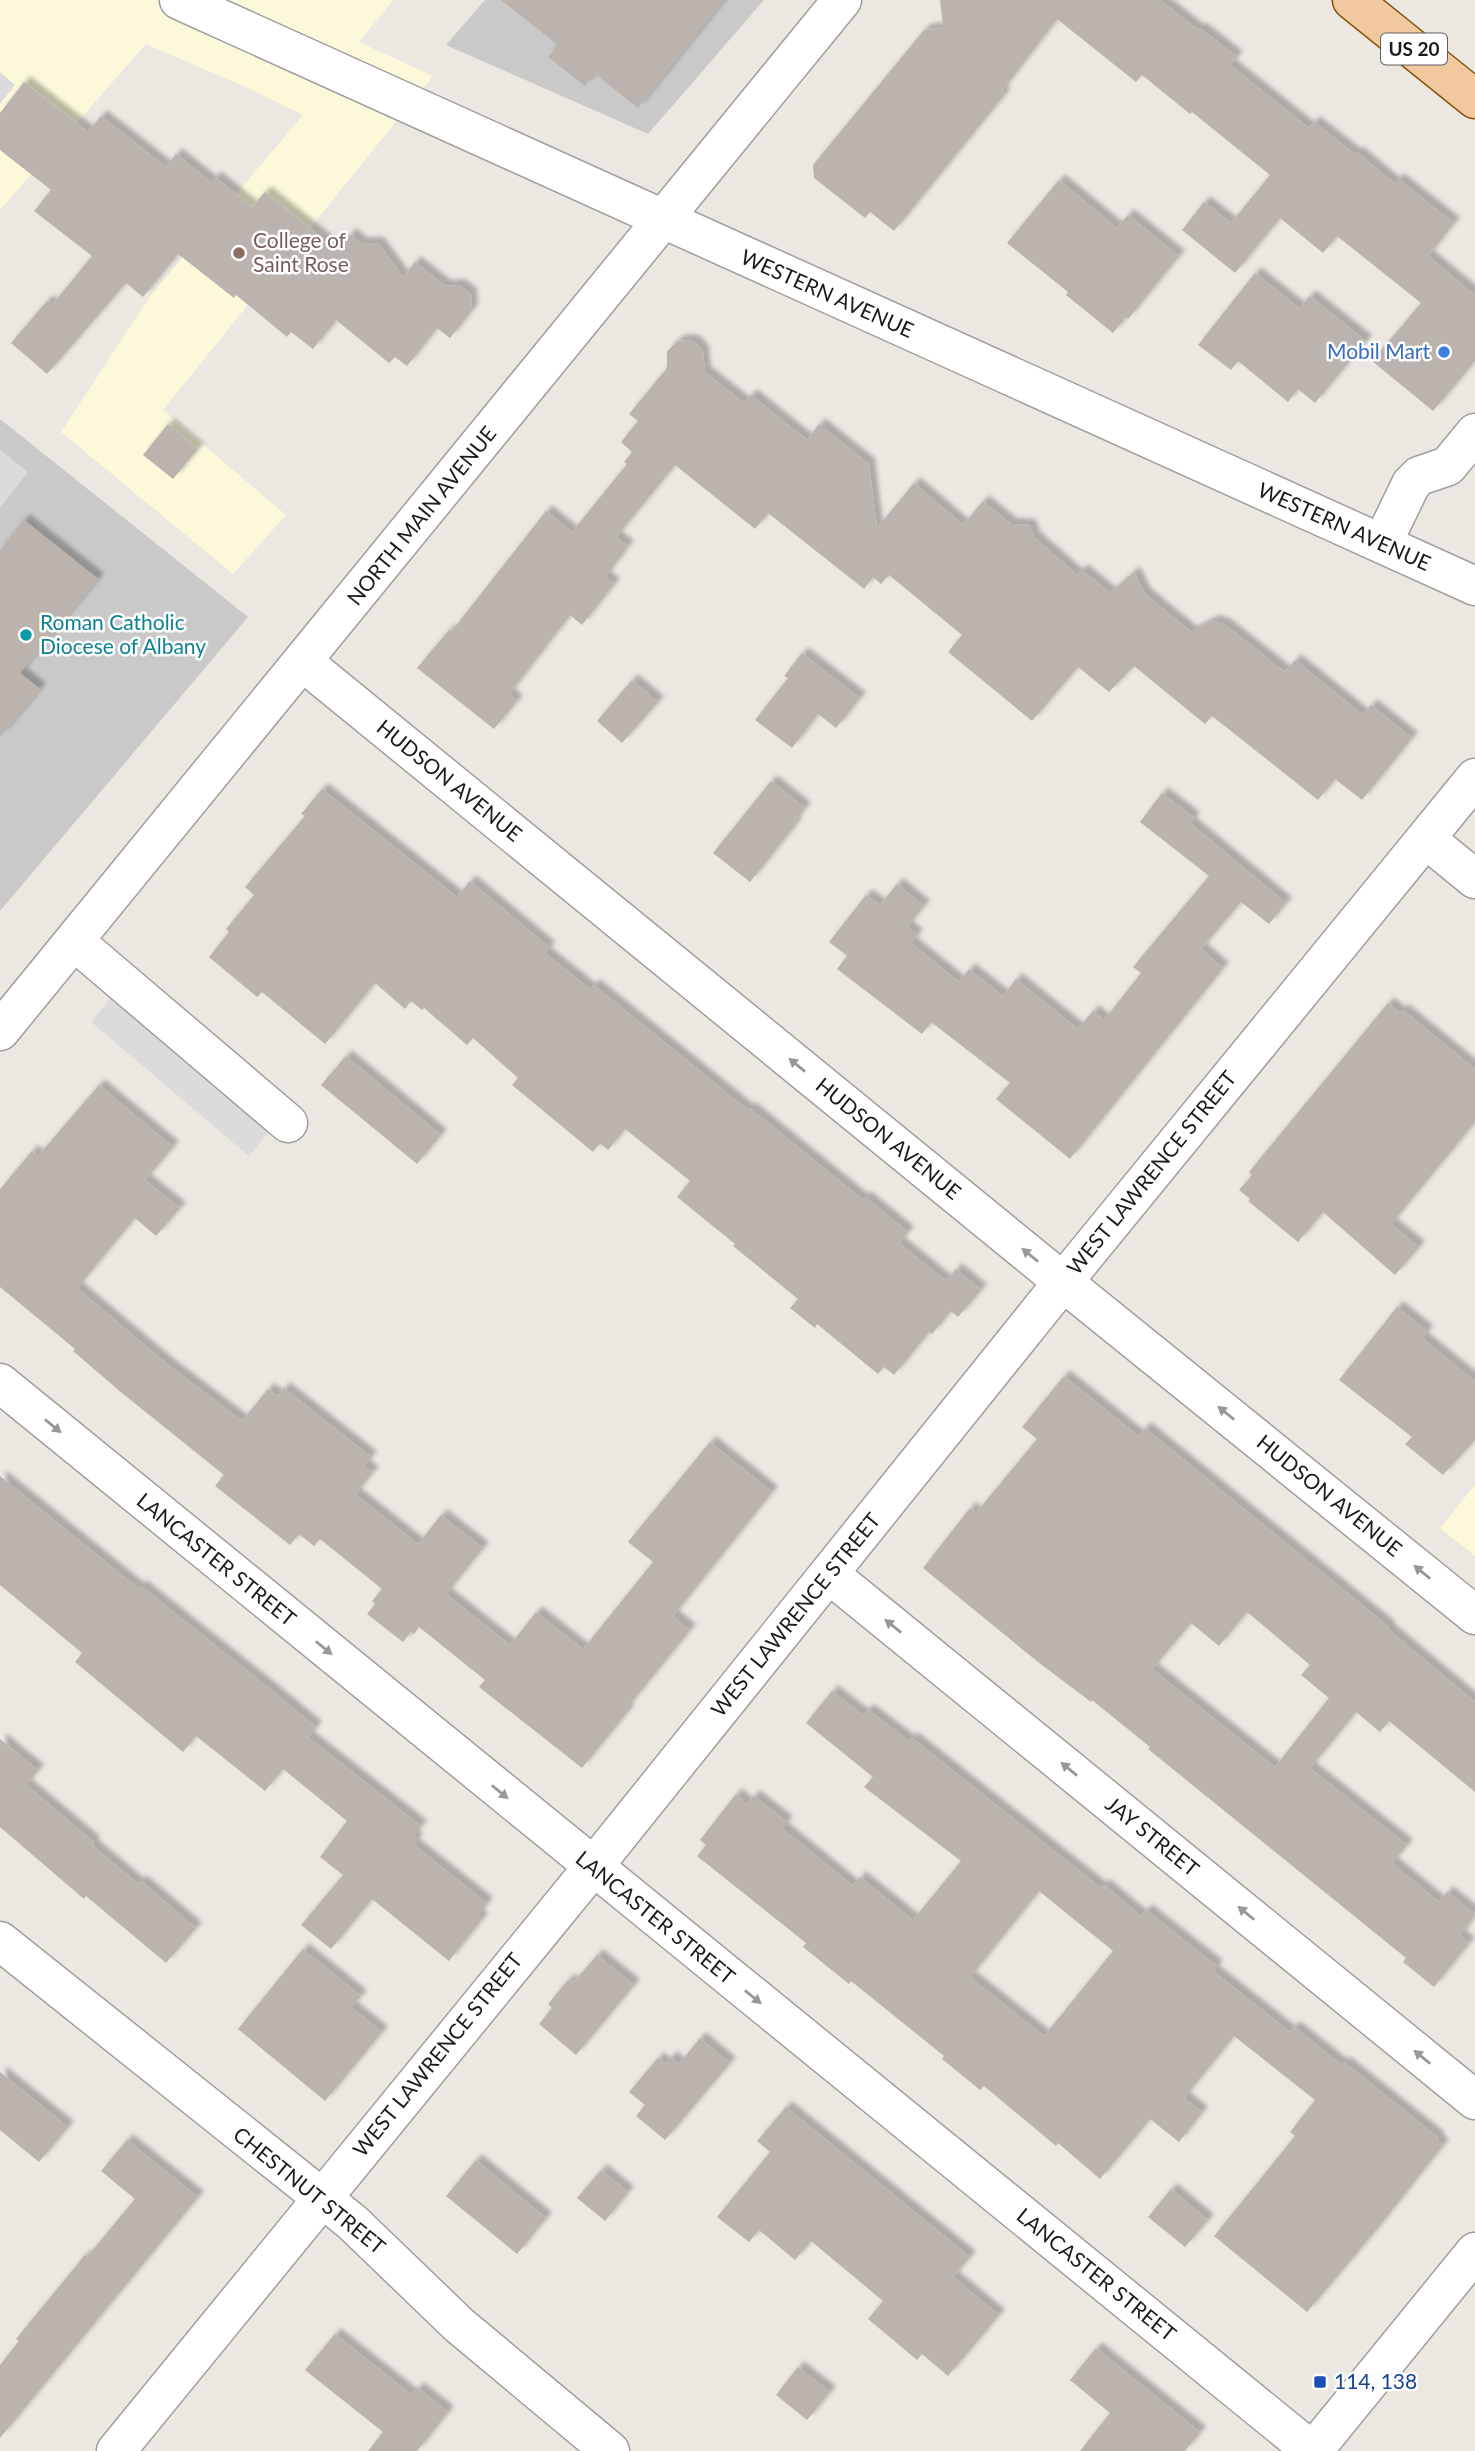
<svg xmlns="http://www.w3.org/2000/svg" width="1475" height="2451" viewBox="0 0 1475 2451" font-family="Lato,sans-serif">
	<style>
		.education { fill: #fbf9da }
		.religious { fill: #c9c9c9 }
		.parking { fill: #dbdbdb }
		.building { fill: #bbb3ae; fill-rule: evenodd; filter: url(#shadow) }
		.lines { fill: none; stroke-linecap: round; stroke-linejoin: round }
		.minor-casing { stroke: #9f9f9f; stroke-width: 41 }
		.major-casing { stroke: #84560d; stroke-width: 41 }
		.minor { stroke: #fff; stroke-width: 38 }
		.major { stroke: #f2c99f; stroke-width: 38 }
		.oneway { fill: #989898 }
		.education-dot { fill: #8d6e63; stroke: #fff; stroke-width: 2.5 }
		.shop-dot { fill: #3f7fe0; stroke: #fff; stroke-width: 2.5 }
		.culture-dot { fill: #0f9aa8; stroke: #fff; stroke-width: 2.5 }
		.transit-dot { fill: #1a4fb4; stroke: #fff; stroke-width: 2.5 }
		.labels { text-anchor: middle; stroke-width: 5; stroke-linejoin: round; paint-order: stroke }
		.shield { fill: #fff; stroke: #5f5f5f; stroke-width: 2 }
		.shield-label { font-size: 19px; font-weight: bold; fill: #1b1b1b }
		.education-label { font-size: 21px; fill: #785e54; stroke: #fff; text-anchor: start }
		.street-label { font-size: 21px; fill: #1b1b1b; stroke: #fff }
		.shop-label { font-size: 21px; fill: #366cbe; stroke: #fff; text-anchor: end }
		.culture-label { font-size: 21px; fill: #0d838f; stroke: #fff; text-anchor: start }
		.transit-label { font-size: 21px; fill: #164399; stroke: #fff; text-anchor: start }
	</style>
	<defs>
		<filter id="shadow"><feDropShadow dx="6" dy="-6" stdDeviation="2" flood-color="#0004"/></filter>
	</defs>
	<rect width="100%" height="100%" fill="#ece7e1"/>
	<path class="education" d="M0,0h393l-34,42 74,34 -270,334 123,105 -53,59 -172,-142 90,-137 152,-180 -55,-27 -102,-44 -146,166z
		M1475,1485v71l-35,-28z"/>
	<path class="religious" d="M485,0h279l-116,134 -202,-89z
		M0,419l248,198 -248,294z"/>
	<path class="parking" d="M0,72l15,13 -15,19z
		M0,450l28,22 -28,36z
		M112,996l158,135 -21,25 -158,-134z"/>
	<path class="building" d="M501,0h223l-86,108 -43,-34 -10,12 -37,-29 10,-12z
		M940,0h220l38,30 2,-2 37,29 -7,8 79,63 5,-6 42,33 1,-3 38,32 3,-5 56,44 -26,33 47,39v66l-42,50 -61,-50 49,-58 -84,-67 -14,17 -43,-35 -45,55 -53,-43 22,-28 27,21 39,-48 -78,-63 -2,2 -48,-39 -6,7 -79,-63 -56,73 4,2 -111,137 -24,-19 -5,6 -51,-40 -1,-13 111,-135 19,-3z
		M24,82l64,50 13,-16 65,51 10,-13 35,28 4,-5 37,30 13,-15 66,53 3,-4 6,6 10,-13 11,9h17l25,34 12,-15 30,24 14,-1 12,9 1,16 -22,28 -13,-10 -30,38 -12,-9 -6,6 -53,-43 -23,29 -22,-17 -4,5 -51,-42 -2,3 -56,-44 -35,43 -17,-14 -79,91 -36,-31 36,-42 5,4 40,-49 -58,-45 17,-21 -51,-40v-37z
		M1059,180l58,48 11,-13 51,41 -51,63 -2,-2 -13,16 -47,-38 2,-3 -61,-49z
		M1255,273l44,35 11,-12 56,45 -51,62 -17,-14 -10,13 -50,-41 -7,9 -33,-25z
		M689,340l7,3 7,9 2,20 39,31 7,-8 56,45 12,-16 50,40 8,64 37,-45 49,42 20,-24 28,23 19,1 4,12 43,38 5,-5 28,23 24,-21 11,22 46,38 22,-11 11,3 61,48 10,-12 68,55 8,-10 41,33 -50,62 -27,-21 -17,21 -106,-84 -7,8 -71,-58 -25,26 -31,-25 -46,54 -84,-69 14,-17 -73,-60 -8,9 -8,-7 -9,12 -96,-76 -13,16 -80,-64 -59,72 12,9 -23,31 9,7 -32,41 -12,-10 -61,79 8,7 -23,28 -77,-61 32,-38 2,2 95,-121 26,21 55,-68 -3,-2 8,-10 -11,-10 17,-21 -9,-7 38,-46v-17l11,-10z
		M168,424l30,25 -25,30 -30,-24z
		M24,520l74,59 -78,94 20,16 -40,48v-187z
		M802,653l58,45 -24,30 -18,-14 -26,34 -37,-28 33,-42 -4,-2z
		M632,680l26,22 -36,41 -25,-22z
		M771,781l34,27 -11,14 2,2 -46,58 -37,-29z
		M322,789l135,108 13,-16 79,66 -4,6 45,36 4,-4 154,125 2,-2 113,92 2,-3 43,35 -9,11 47,38 10,-12 25,21 -23,27 -7,-6 -19,23 -3,-2 -35,43 -10,-8 -6,7 -61,-50 -2,4 -25,-20 8,-9 -65,-53 2,-2 -58,-47 13,-16 -65,-52 -17,21 -8,-7 -7,9 -81,-67 6,-7 -45,-40 -6,7 -43,-37 -2,2 -11,-9 -6,8 -30,-26 -50,61 -63,-52 -5,5 -48,-40 20,-25 -3,-3 28,-34 -9,-8 60,-71 -4,-2z
		M1162,793l32,25 -4,5 96,80 -17,21 -28,-22 -40,47 22,19 -153,191 -74,-60 14,-16 -79,-61 -9,12 -85,-65 10,-13 -18,-14 37,-47 14,10 17,-21 27,22 -17,21 10,8 -6,8 48,39 10,-13 34,27 13,-17 62,50 15,-18 11,9 37,-47 -8,-6 76,-91 -69,-54z
		M1388,1003l12,10 3,-3 72,59v53l-84,102 28,23 -24,28 -72,-63 -25,30 -50,-41 2,-2 -11,-9 13,-15 -3,-3z
		M346,1056l95,79 -24,29 -96,-79z
		M99,1085l74,62 -28,33 35,28 -24,28 -21,-18 -58,70 89,75 76,58 26,-32 10,7 6,-8 87,69 -7,9 9,6 -18,22 63,50 23,-29 42,33 -37,46 64,51 26,-33 47,37 70,-87 -25,-20 82,-100 62,50 -99,124 17,14 -64,79 2,2 -46,57 -103,-81 6,-7 -66,-53 -5,7 -3,-2 -8,10 -36,-28 8,-10 -3,-3 10,-12 -62,-50 -6,7 -15,-12 -9,11 -75,-59 9,-11 -102,-82 -49,-42 2,-2 -75,-62v-98l32,-38 6,5z
		M1397,1307l30,24 -5,7 53,43v59l-32,35 -38,-31 7,-7 -73,-57z
		M1064,1376l74,60 7,-8 244,199 -1,2 87,73v90l-86,-71 -9,11 -24,-20 -46,56 97,77 -15,18 47,39 8,-10 28,22 -15,22 9,7 -35,44 -31,-25 3,-4 -258,-209 2,-2 -58,-47 -1,2 -53,-40 -115,-94 47,-60 6,5 61,-74 -15,-12zM1247,1612l63,53 -9,10 28,23 -54,69 -123,-98 39,-46 28,23z
		M0,1476l139,113 2,-3 128,102 47,39 -8,10 113,89 -8,10 4,3 -4,5 74,59 -9,12 4,4 -33,42 -77,-62 -41,50 -30,-24 42,-50 -23,-18 27,-36 -64,-52 -18,22 -69,-55 -13,16 -108,-90 7,-9 -82,-68z
		M832,1691l31,24 5,-5 41,31 3,-3 189,150 3,-3 37,31 5,-6 71,56 -4,5 77,61 4,-5 48,38 2,-3 95,76 -2,2 6,5 -67,85 -69,82 -93,-76 81,-100 -5,-4 25,-32 -81,-64 -50,62 18,14 -23,30 -29,-23 -50,60 -42,-36 -2,3 -72,-60 -4,4 -38,-31 2,-3 -93,-75 -2,3 -46,-37 3,-4 -109,-87 9,-11 -6,-5 36,-46 11,10 7,-8 33,26 -5,6 71,58 7,-9 53,43 48,-59 -97,-74 9,-10 -67,-54zM1039,1891l74,60 -69,85 -74,-59z
		M0,1739l38,31 -12,15 68,57 -2,3 46,39 3,-3 55,47 -30,35 -80,-67 -2,3 -84,-72z
		M303,1949l58,47 -10,11 31,25 -57,69 -87,-72z
		M597,1955l37,30 -58,70 -37,-31 13,-16 -4,-4 20,-24 5,3z
		M700,2038l30,25 -65,77 -29,-24 9,-11 -16,-13 29,-34 7,6 6,-7 8,7z
		M0,2072l68,55 -29,35 -39,-32z
		M786,2107l184,150 -17,20 46,38 -51,61 -26,-22 -5,6 -49,-41 15,-18 -72,-60 -16,19 -36,-30 -10,12 -32,-25 53,-65 -13,-11z
		M127,2140l71,57 -198,241v-73l19,-24 -3,-2 69,-84 2,2 48,-58 -34,-28z
		M476,2160l70,58 -29,36 -71,-58z
		M601,2170l27,22 -23,29 -28,-23z
		M1171,2189l37,31 -23,27 -37,-30z
		M335,2334l77,61 6,-7 30,24 -31,39h-49l15,-19 -78,-62z
		M1096,2348l104,84 -15,19h-105l30,-38 -40,-33z
		M798,2367l32,25 -23,28 -31,-25z"/>
	<g class="lines">
		<defs>
			<path id="minor" d="M179,0l1296,586
				M1382,544l29,-60 8,-8 29,-10 27,-33
				M303,662l760,620 412,333
				M1426,839l49,40
				M74,941l214,182
				M0,1031l842,-1031
				M0,1383l1312,1068
				M829,1574l646,526
				M0,1941l352,281 107,103 151,126
				M116,2451l477,-584 470,-585 412,-504
				M1313,2451l162,-199"/>
			<path id="major" d="M1352,0l123,99"/>
		</defs>
		<use href="#minor" class="minor-casing"/>
		<use href="#major" class="major-casing"/>
		<use href="#minor" class="minor"/>
		<use href="#major" class="major"/>
	</g>
	<defs><path id="oneway-solid" d="M-6-.8H1V-3.2L6.5 0L1 3.2V.8H-6Z" transform="scale(1.75)"/></defs>
	<g class="oneway">
		<use href="#oneway-solid" transform="translate(797 1065) rotate(-141)"/>
		<use href="#oneway-solid" transform="translate(1030 1255) rotate(-141)"/>
		<use href="#oneway-solid" transform="translate(1226 1413) rotate(-141)"/>
		<use href="#oneway-solid" transform="translate(53 1426) rotate(39)"/>
		<use href="#oneway-solid" transform="translate(1422 1572) rotate(-141)"/>
		<use href="#oneway-solid" transform="translate(893 1626) rotate(-141)"/>
		<use href="#oneway-solid" transform="translate(324 1648) rotate(39)"/>
		<use href="#oneway-solid" transform="translate(1069 1769) rotate(-141)"/>
		<use href="#oneway-solid" transform="translate(500 1792) rotate(39)"/>
		<use href="#oneway-solid" transform="translate(1246 1913) rotate(-141)"/>
		<use href="#oneway-solid" transform="translate(753 1997) rotate(39)"/>
		<use href="#oneway-solid" transform="translate(1422 2057) rotate(-141)"/>
	</g>
	<circle class="education-dot" cx="239" cy="253" r="7"/>
	<circle class="shop-dot" cx="1444" cy="352" r="7"/>
	<circle class="culture-dot" cx="26" cy="635" r="7"/>
	<rect class="transit-dot" x="1313" y="2375" width="14" height="14" rx="3.5"/>
	<g class="labels">
		<rect class="shield" x="1381" y="33.5" width="66" height="31" rx="5"/>
		<g class="shield-label">
			<text x="1414" y="56">US 20</text>
		</g>
		<g class="education-label">
			<text x="253" y="248">College of<tspan x="253" dy="24">Saint Rose</tspan></text>
		</g>
		<g class="street-label">
			<text transform="translate(827 294) rotate(24)" y="7">WESTERN AVENUE</text>
			<text transform="translate(422 516) rotate(-51)" y="7">NORTH MAIN AVENUE</text>
			<text transform="translate(1344 527) rotate(24)" y="7">WESTERN AVENUE</text>
			<text transform="translate(449 781) rotate(39)" y="7">HUDSON AVENUE</text>
			<text transform="translate(888 1139) rotate(39)" y="7">HUDSON AVENUE</text>
			<text transform="translate(1152 1173) rotate(-51)" y="7">WEST LAWRENCE STREET</text>
			<text transform="translate(1329 1496) rotate(39)" y="7">HUDSON AVENUE</text>
			<text transform="translate(216 1560) rotate(39)" y="7">LANCASTER STREET</text>
			<text transform="translate(796 1615) rotate(-51)" y="7">WEST LAWRENCE STREET</text>
			<text transform="translate(1152 1837) rotate(39)" y="7">JAY STREET</text>
			<text transform="translate(655 1918) rotate(39)" y="7">LANCASTER STREET</text>
			<text transform="translate(438 2055) rotate(-51)" y="7">WEST LAWRENCE STREET</text>
			<text transform="translate(309 2191) rotate(39)" y="7">CHESTNUT STREET</text>
			<text transform="translate(1096 2275) rotate(39)" y="7">LANCASTER STREET</text>
		</g>
		<g class="shop-label">
			<text x="1430" y="359">Mobil Mart</text>
		</g>
		<g class="culture-label">
			<text x="40" y="630">Roman Catholic<tspan x="40" dy="24">Diocese of Albany</tspan></text>
		</g>
		<g class="transit-label">
			<text x="1334" y="2389">114, 138</text>
		</g>
	</g>
</svg>
